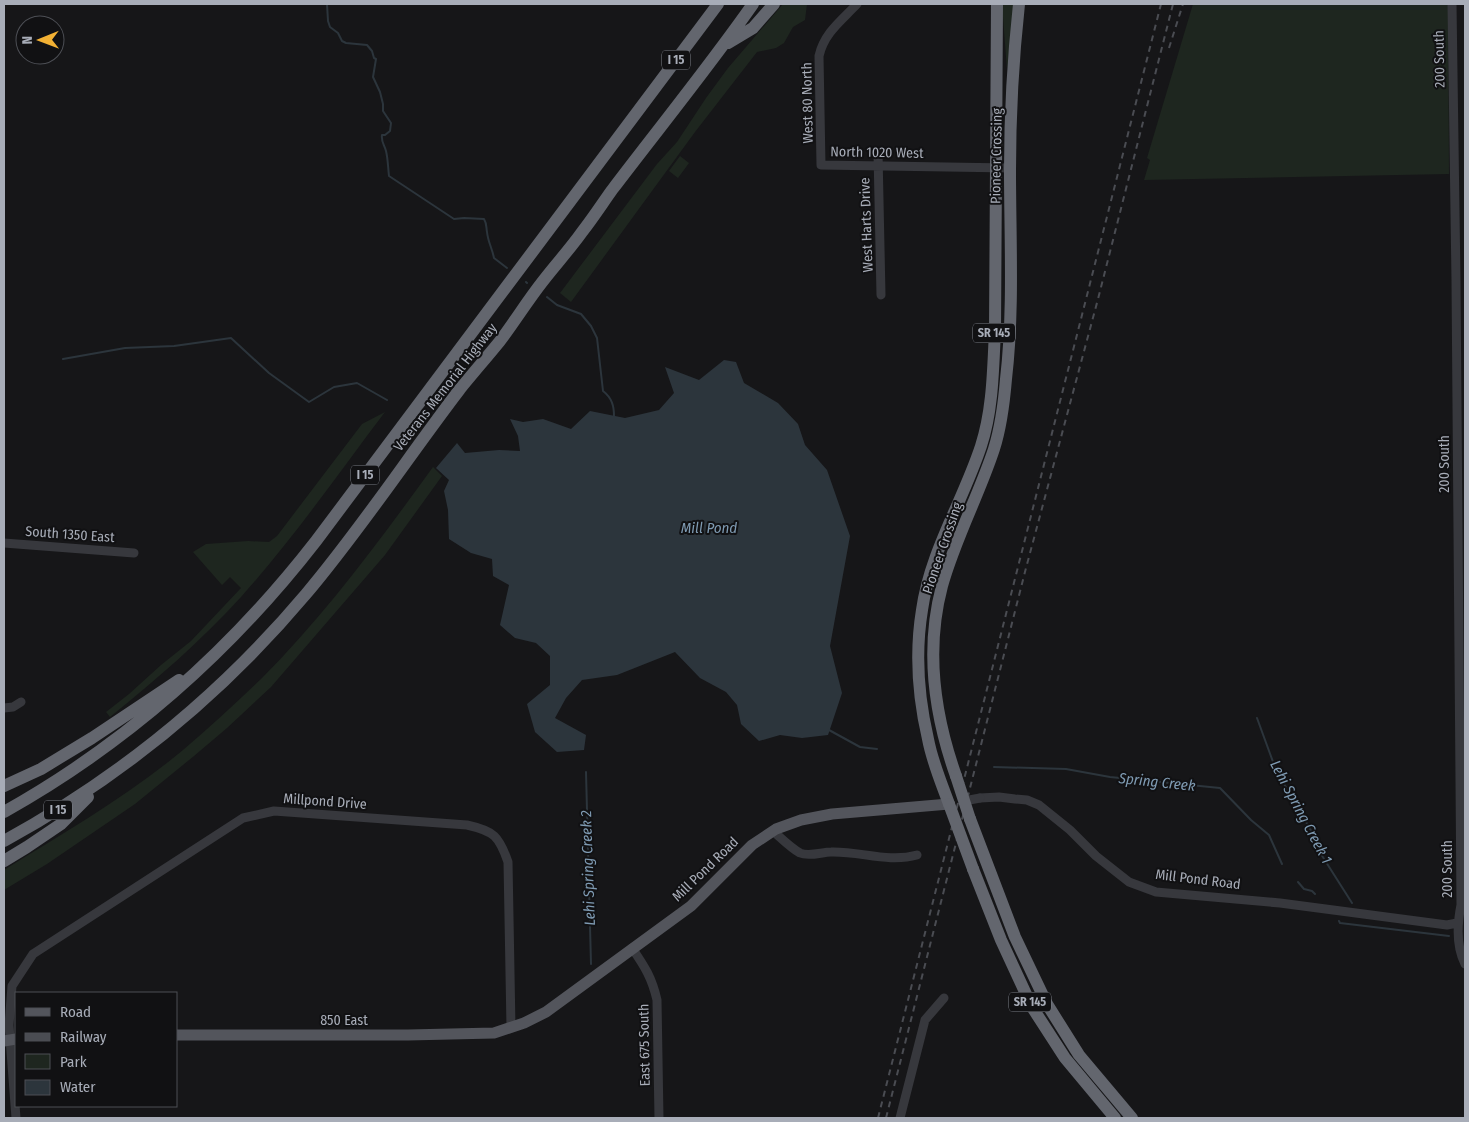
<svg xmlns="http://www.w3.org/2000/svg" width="1469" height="1122" viewBox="0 0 1469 1122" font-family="'Fira Sans Condensed',sans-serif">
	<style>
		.green { fill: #1e261f }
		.water { fill: #2c353c }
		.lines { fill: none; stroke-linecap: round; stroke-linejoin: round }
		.stream { stroke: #2c353c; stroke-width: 2 }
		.minor { stroke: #37383d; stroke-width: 9 }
		.major { stroke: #53555c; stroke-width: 11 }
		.highway { stroke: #63666e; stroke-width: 12 }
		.rail { stroke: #4a4c52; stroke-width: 2; stroke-dasharray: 6 5; stroke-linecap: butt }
		.minor-bridge { stroke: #37383d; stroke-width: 9 }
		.highway-bridge { stroke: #63666e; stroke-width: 12 }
		.labels { text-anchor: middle; stroke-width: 4; stroke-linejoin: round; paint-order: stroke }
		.shield { fill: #111113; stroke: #7b7e86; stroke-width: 1 }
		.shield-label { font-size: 12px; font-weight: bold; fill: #a8adb8 }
		.street-label { font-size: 14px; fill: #a8adb8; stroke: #111113 }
		.water-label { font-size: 15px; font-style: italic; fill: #7f9bb3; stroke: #111113 }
	</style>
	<rect width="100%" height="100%" fill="#161618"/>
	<path class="green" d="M783,4h24l-2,16 -12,7 -9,16 -8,5 -19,4 -62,80 -124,170 -11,-9 97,-129 20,-22 29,-44 22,-30z
		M1002,4h12l-7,66z
		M1193,4h255l1,170 -305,6 6,-20 -3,-2z
		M680,156l9,7 -11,15 -9,-7z
		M385,412c-47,62 -92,127 -144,185 -40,44 -85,83 -131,120l-4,-5 23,-18 32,-29 30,-24 50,-53 -11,-11 -8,8 -29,-33 13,-8 42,-3 21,1 8,-6 85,-112z
		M433,467l9,9 -57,79 -114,132 -44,41 -33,28 -59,48 -88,60 -43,26v-20c61,-38 124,-74 179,-120 27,-23 53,-47 78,-71 65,-65 119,-139 172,-212z"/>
	<path class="water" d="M724,360l12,2 8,21 34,20 20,21 7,21 22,25 23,66 -20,110 12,47 -14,42 -26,3 -22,-3 -21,6 -18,-17 -4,-19 -11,-13 -26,-14 -25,-26 -58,23 -35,5 -16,18 -11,20 31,17 -2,15 -27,2 -22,-20 -8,-28 23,-19v-29l-14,-13 -21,-5 -15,-13 9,-40 -16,-9 -1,-17 -21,-6 -22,-14 -1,-29 -4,-19 5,-11 -13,-12 21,-25 8,10 34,-3 21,1 -2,-15 -8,-17 13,3 20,-3 28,10 19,-18 35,7 34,-8 15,-17 -9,-26 34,13z"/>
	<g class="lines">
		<path class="stream" d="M327,4l1,17 2,6 8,6 4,8 4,2 21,2 5,6 2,7 2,1 -3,18 7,15 3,12v7l8,12 -1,8 -5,4h-3c-1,7 2,9 4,16 2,8 2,17 3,25l65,43 10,-1 20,1c3,5 2,8 3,13 1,10 5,16 7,26l13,10
			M526,282l1,1
			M547,297l10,8 24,9 10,12 6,12 6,53c9,7 11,15 11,25
			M63,359l62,-11 49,-2 57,-8 38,35 40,29 25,-15 23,-4 30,17
			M1257,718l19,52 37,64 6,17 33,52
			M829,730l31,17 17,2
			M994,767l72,2 44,8 110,11 31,32 18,15 13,29
			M586,772l5,192
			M1298,882l6,7 8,2 3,3
			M1339,921l1,2 109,13"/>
		<path class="minor" d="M857,4c-15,16 -33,29 -38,52l2,109 189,3
			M1452,4l4,277 5,624c-4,20 -5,41 4,59
			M878,153l3,142
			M4,543l130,10
			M4,708l9,-1 8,-5
			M980,798l19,-1 16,2 12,1 12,5 31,25 26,26 33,26 27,10 124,11 167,22 10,-2
			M773,831c8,7 18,17 27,22 9,4 22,-1 31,-1 29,-1 57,11 86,3
			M632,948c13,19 20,30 25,52l2,118
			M16,1118l-7,-93 3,-39 21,-32 210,-136 31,-7 193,14c27,6 32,11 41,37l3,166
			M900,1118l25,-98 19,-22"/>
		<path class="major" d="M176,1035h232l86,-2 30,-10 22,-11 145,-106 61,-61 24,-16 25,-9 31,-6 117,-10
			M4,1041l12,-2"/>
		<path class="highway" d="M728,43l25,-15 21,-24
			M956,776c-22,-62 -31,-126 -14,-190 13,-47 37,-91 52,-137 7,-22 10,-46 12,-70 8,-69 4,-140 4,-209 0,-56 3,-111 9,-166
			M4,786l37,-17 51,-31 87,-58
			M949,804c-8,-22 -17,-43 -21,-65 -10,-43 -13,-86 -6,-129 8,-58 41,-109 59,-164 12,-37 12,-77 14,-116l2,-326
			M4,812c123,-69 225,-159 312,-271l402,-537
			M970,819l45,118 32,67 32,51 53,63
			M4,841c115,-63 217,-146 302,-247 55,-65 102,-137 154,-205 13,-16 27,-32 40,-48 15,-20 28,-41 43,-60 13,-17 27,-32 39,-49 11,-14 20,-28 30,-42 47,-62 96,-122 141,-186
			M4,861l23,-14 34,-23 27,-27
			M973,869l28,71 31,67 33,51 50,60"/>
		<path class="rail" d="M1169,48l14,-44
			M878,1118l283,-1114
			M886,1118l140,-550 72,-269 75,-295"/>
		<path class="minor-bridge" d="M964,801l16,-3"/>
		<path class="highway-bridge" d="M956,776l14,43
			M949,804l24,65"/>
	</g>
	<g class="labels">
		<g class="shield">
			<rect x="662" y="50.5" width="28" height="19" rx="4"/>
			<rect x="973" y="323.5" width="42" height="19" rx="4"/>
			<rect x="351" y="465.5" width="28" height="19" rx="4"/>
			<rect x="44" y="800.5" width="28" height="19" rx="4"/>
			<rect x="1009" y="992.5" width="42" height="19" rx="4"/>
		</g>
		<g class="shield-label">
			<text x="676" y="64">I 15</text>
			<text x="994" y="337">SR 145</text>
			<text x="365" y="479">I 15</text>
			<text x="58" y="814">I 15</text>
			<text x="1030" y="1006">SR 145</text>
		</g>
		<g class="street-label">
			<text transform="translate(1439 59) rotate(-91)" y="5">200 South</text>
			<text transform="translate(807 103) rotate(-91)" y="5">West 80 North</text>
			<text transform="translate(877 152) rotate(1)" y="5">North 1020 West</text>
			<text transform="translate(996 156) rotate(-89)" y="5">Pioneer Crossing</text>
			<text transform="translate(866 225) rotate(-92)" y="5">West Harts Drive</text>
			<text transform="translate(445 387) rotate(-52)" y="5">Veterans Memorial Highway</text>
			<text transform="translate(1444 464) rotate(-90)" y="5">200 South</text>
			<text transform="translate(70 534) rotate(4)" y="5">South 1350 East</text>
			<text transform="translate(942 548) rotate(-71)" y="5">Pioneer Crossing</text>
			<text transform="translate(325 801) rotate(4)" y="5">Millpond Drive</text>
			<text transform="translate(705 869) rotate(-44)" y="5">Mill Pond Road</text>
			<text transform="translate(1447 869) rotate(-90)" y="5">200 South</text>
			<text transform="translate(1198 879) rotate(7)" y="5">Mill Pond Road</text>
			<text x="344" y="1025">850 East</text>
			<text transform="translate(644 1045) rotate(-91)" y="5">East 675 South</text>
		</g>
		<g class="water-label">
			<text x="709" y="533">Mill Pond</text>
			<text transform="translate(1157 782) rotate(6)" y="5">Spring Creek</text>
			<text transform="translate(1301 812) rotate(62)" y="5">Lehi Spring Creek 1</text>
			<text transform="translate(588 868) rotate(-92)" y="5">Lehi Spring Creek 2</text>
		</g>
	</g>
	<rect width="1469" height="1122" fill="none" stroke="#a8adb8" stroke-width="10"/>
	<rect x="15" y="992" width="162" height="115" fill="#111113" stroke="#4d4f55"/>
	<rect x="25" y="1008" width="25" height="8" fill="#53555c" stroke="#4d4f55"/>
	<text x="60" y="1017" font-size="15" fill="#a8adb8">Road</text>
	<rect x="25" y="1033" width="25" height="8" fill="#4a4c52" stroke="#4d4f55"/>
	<text x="60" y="1042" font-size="15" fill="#a8adb8">Railway</text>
	<rect x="25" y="1054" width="25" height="15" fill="#1e261f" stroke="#4d4f55"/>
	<text x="60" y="1067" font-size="15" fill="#a8adb8">Park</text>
	<rect x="25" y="1080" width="25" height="15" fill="#2c353c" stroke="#4d4f55"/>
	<text x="60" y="1092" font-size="15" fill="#a8adb8">Water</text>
	<g transform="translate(40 40) rotate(269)"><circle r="24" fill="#111113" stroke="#4d4f55"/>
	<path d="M0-4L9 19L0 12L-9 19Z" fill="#f2b134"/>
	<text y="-8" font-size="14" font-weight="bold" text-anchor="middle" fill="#a8adb8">N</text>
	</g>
</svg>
